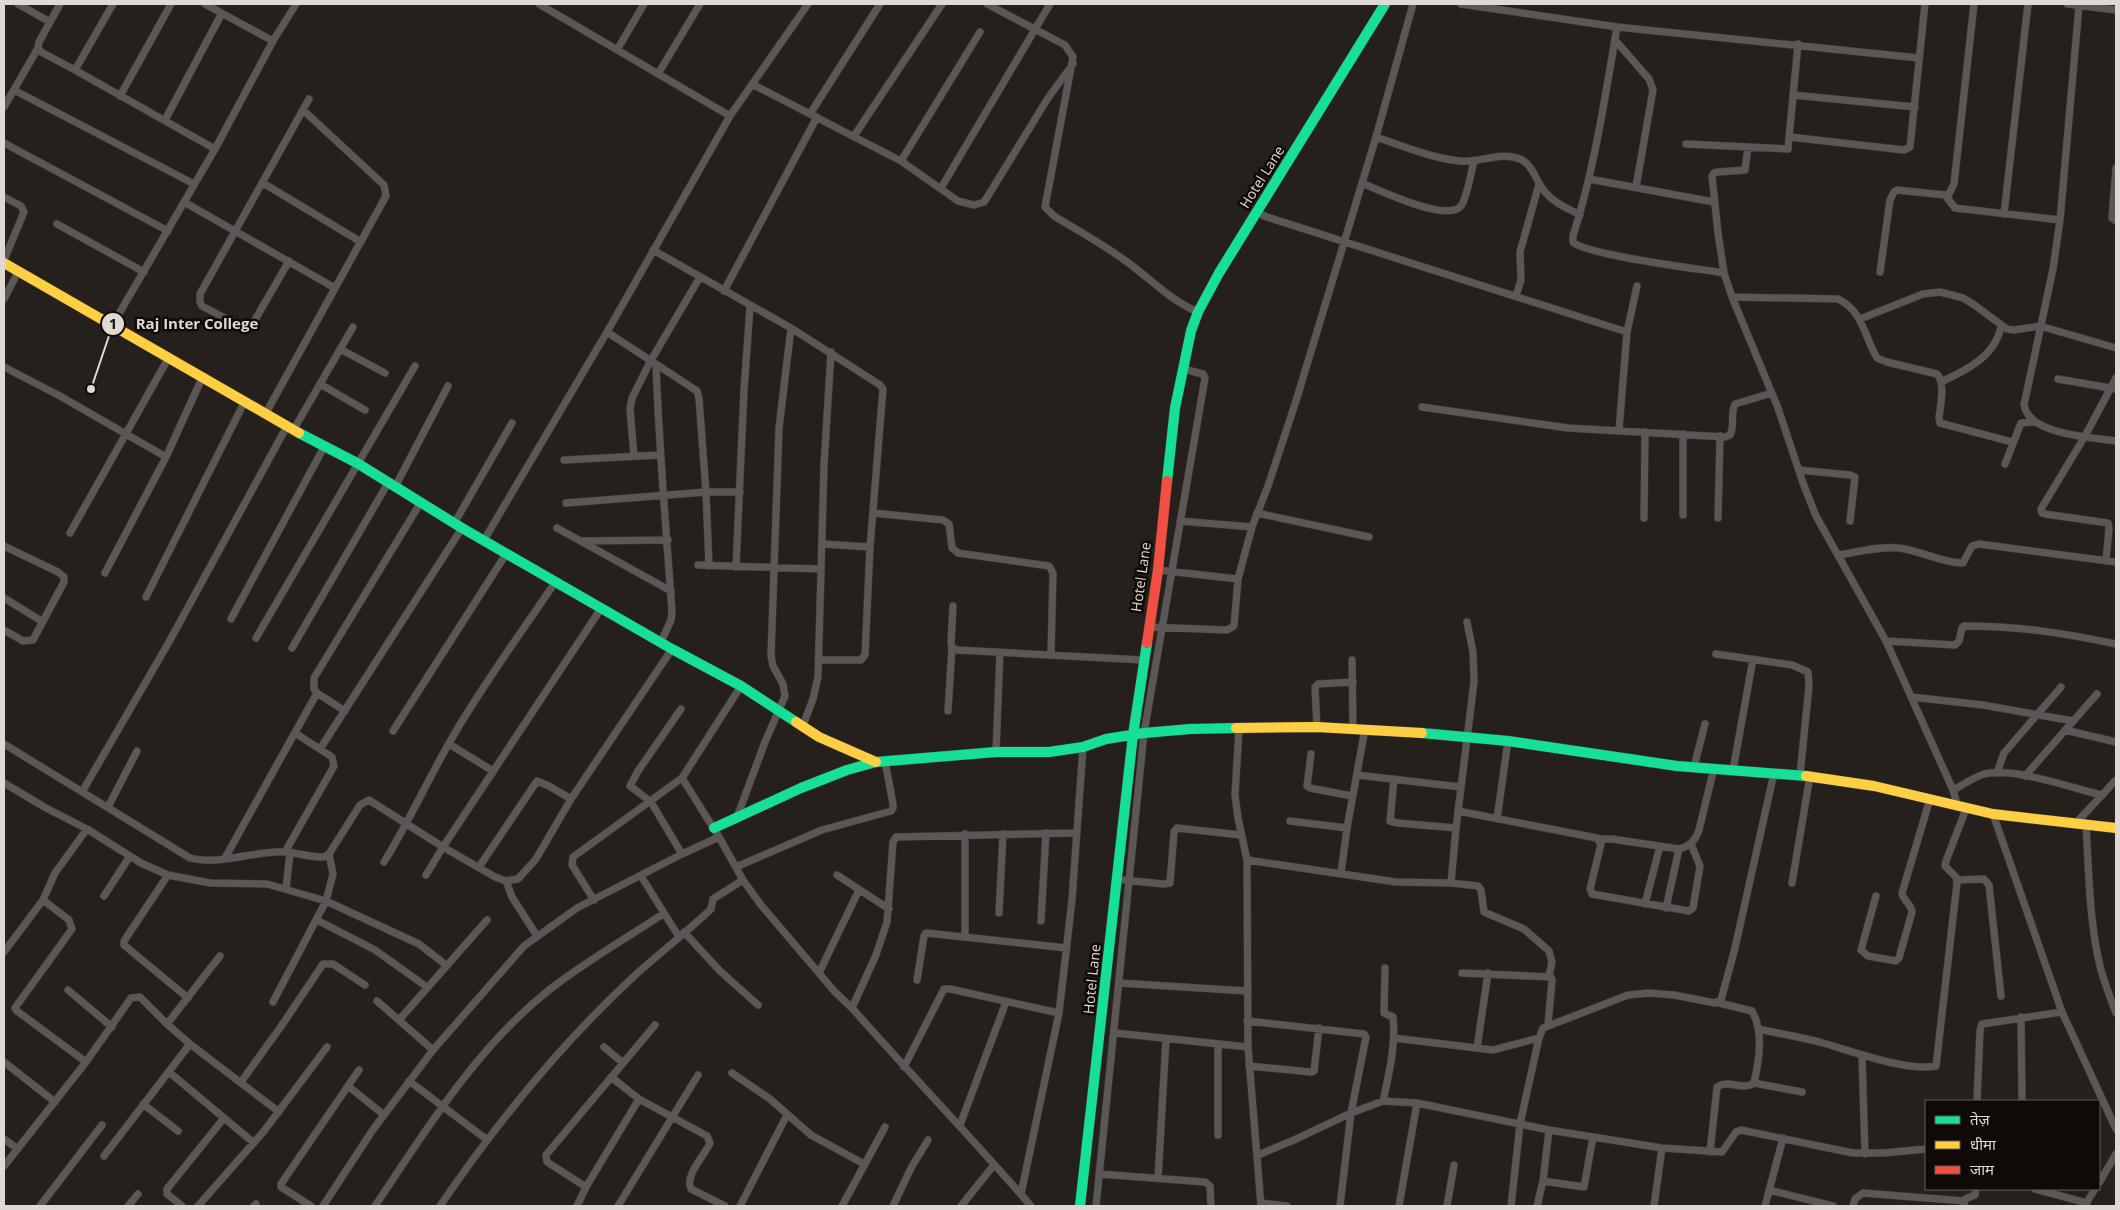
<svg xmlns="http://www.w3.org/2000/svg" width="2120" height="1210" viewBox="0 0 2120 1210" font-family="'Open Sans','Noto Sans Devanagari',sans-serif">
	<style>
		.lines { fill: none; stroke-linecap: round; stroke-linejoin: round }
		.street-casing { stroke: #3f3a36; stroke-width: 8 }
		.fast-casing { stroke: #3f3a36; stroke-width: 11 }
		.slow-casing { stroke: #3f3a36; stroke-width: 11 }
		.jam-casing { stroke: #3f3a36; stroke-width: 11 }
		.street { stroke: #5b5756; stroke-width: 7 }
		.fast { stroke: #16e098; stroke-width: 10 }
		.slow { stroke: #ffcf43; stroke-width: 10 }
		.jam { stroke: #f24e42; stroke-width: 10 }
		.labels { text-anchor: middle; stroke-width: 5; stroke-linejoin: round; paint-order: stroke }
		.street-label { font-size: 14px; fill: #e0d8d3; stroke: #0f0a07 }
		.leader { fill: none; stroke: #e0d8d3; stroke-width: 2 }
		.callout-dot { fill: #e0d8d3; stroke: #0f0a07; stroke-width: 2 }
		.mark-label { font-size: 15px; text-anchor: middle; font-weight: bold; fill: #111 }
		.callout-label { font-size: 15px; text-anchor: middle; font-weight: bold; fill: #e0d8d3; stroke: #0f0a07; stroke-width: 5; stroke-linejoin: round; paint-order: stroke }
	</style>
	<rect width="100%" height="100%" fill="#26201c"/>
	<g class="lines">
		<defs>
			<path id="street" d="M18,4l32,18
				M60,4l-21,38 -1,6 3,4 34,18
				M113,4l-38,66 140,79
				M205,4l68,37
				M539,4l191,112
				M987,4l78,41 8,12 -28,150 9,9c23,14 47,27 69,43 26,18 46,41 75,53
				M1461,4l156,23 302,31
				M2067,4l49,6
				M2079,6l-19,214 -7,49 -29,136c5,30 67,32 92,36
				M1617,27c-12,70 -22,140 -44,209v6c12,13 127,27 151,31
				M1615,40l34,39 4,11 -17,97
				M617,50l27,-46
				M658,74l42,-70
				M752,84l149,77 57,40 16,4 10,-3 7,-11 57,-93 25,-34
				M14,90l180,94
				M1793,95l122,12
				M120,96l51,-92
				M4,107l34,-59
				M810,114l70,-110
				M165,120l57,-107
				M854,136l88,-132
				M1376,137c27,9 55,21 84,24 21,2 40,-10 60,-2 13,5 16,23 25,33 9,11 22,16 35,23
				M1790,137l114,13 6,-3 15,-143
				M4,143l164,88
				M1686,144l102,5 10,-105
				M1748,147l-3,23 -27,2 -4,1 -2,3 6,57 6,40 8,24 46,111 25,75 13,33 70,125 67,149 5,17
				M901,161l79,-129
				M2116,168l-4,50 4,3
				M1589,179l125,23
				M263,183l98,59
				M1362,183c17,7 85,40 99,23 6,-8 10,-34 13,-45
				M941,188l109,-184
				M1945,195l10,13 105,12
				M4,197l17,9 3,6 -20,48
				M184,202l151,86
				M1256,212l11,5 360,115
				M2004,214l24,-210
				M57,224l87,48
				M653,250l138,78 89,57 3,4 -13,158 -5,108 -4,5h-42
				M289,261l-37,64 -3,2 -9,-1 -38,-20 -2,-4v-8l109,-195
				M1880,272l10,-72 4,-8 3,-2 48,5 4,-1 5,-10 20,-180
				M724,291l93,-174
				M1516,296l5,-16 -1,-28 19,-68
				M1732,297l106,2c25,12 26,37 39,59l10,4 50,12c9,10 3,32 2,44l1,5 72,19
				M4,299l14,-27
				M1860,319l63,-25 17,-2 23,6 10,6 34,25 7,1 26,-4 76,22
				M113,324l102,-175 58,-108 23,-37
				M607,332l90,59 2,7 7,94 3,74
				M340,349l45,24
				M656,365c3,82 10,164 16,246l-1,9 -10,22
				M4,367l56,29 106,61 37,-81
				M2058,379l58,10
				M1941,382c26,-12 54,-26 60,-55
				M320,384l45,26
				M1422,407l146,21 157,9 5,-2c5,-9 0,-21 5,-31l37,-11
				M266,413l120,-217 -2,-11 -81,-75
				M294,429l59,-102
				M1619,430l8,-98 10,-46
				M634,456l-4,-47 2,-11 18,-36 50,-85
				M564,460l96,-5
				M2005,464l16,-41 13,-1
				M1799,470l51,5 5,2 -5,44
				M395,487l53,-101
				M566,503l140,-11h34
				M873,513l70,7 6,4 3,24 6,5 91,13 4,7 -2,82
				M1257,513l112,24
				M1683,515v-81
				M1644,518l1,-86
				M1718,518l2,-82
				M1180,521l72,6
				M455,522l57,-99
				M557,528l114,63
				M70,533l99,-176
				M484,540l123,-208 123,-216 78,-112
				M583,541l85,-1
				M823,544l47,3
				M4,546l54,26 6,5v5l-31,58 -10,1 -19,-11
				M1839,555c19,-3 40,-9 59,-7 22,2 43,15 65,15l9,-17 7,-2 137,18
				M2106,561l3,-33 -1,-5 -63,-9 -3,-1 -1,-4 44,-73 31,-58
				M698,565l123,4
				M736,567l8,-177 6,-83
				M1158,570l80,9
				M105,573l61,-116
				M146,597l99,-196
				M4,598l39,24
				M953,606l-2,37 1,4 5,3 186,10
				M231,619l93,-172
				M1148,627l79,3 7,-4 4,-47 14,-52 16,-41 28,-85 80,-264 37,-133
				M256,638l159,-272
				M1886,641l69,4 4,-4 3,-13 2,-2c55,0 99,7 152,18
				M292,648l96,-165
				M1716,654l76,11 16,7 1,14 -9,89
				M1352,660l1,69
				M1911,697l72,8 90,16
				M681,709l-43,62 -8,15 21,16 31,52
				M345,711l-28,-18 -3,-4v-11l107,-176
				M948,711l4,-64
				M1317,727l-2,-40 3,-3 35,-2
				M802,728l11,-29 5,-22 6,-212 7,-113
				M1239,729l-4,66 3,23 9,42 1,187 13,159
				M2065,730l51,12
				M393,731l113,-177
				M4,744l186,114c29,8 65,-8 96,-6 13,1 26,6 38,5l5,-3 31,-49 9,-5 74,47 52,30 11,4 12,-2 18,-20 35,-60 101,-150
				M449,744l44,27
				M320,749l142,-221
				M996,752l4,-100
				M1311,754l-4,32 3,2 42,8
				M1694,767l11,-43
				M1733,770l20,-111
				M1997,773l7,-20 57,-66
				M1357,775l104,12
				M2025,776l72,-82
				M1394,779l-4,42 8,2 58,5
				M4,783l42,25 41,21 54,34 27,12 42,8 57,1 59,17 93,43 27,21
				M1953,790c10,-5 21,-13 31,-16 31,-7 87,14 118,21
				M82,792l87,-150 118,-216
				M108,807l29,-56
				M1458,811l139,27 4,6 -11,45 2,5 97,17 4,-3 7,-42 -9,-22
				M1993,814l69,198 54,117
				M737,817l28,-75 20,-46 -2,-12 -10,-18 -2,-10 8,-228 12,-100
				M1497,819l11,-78
				M1290,821l57,7
				M2076,823l40,-43
				M2086,825c3,46 3,96 14,141 4,16 10,31 16,47
				M719,837l24,43 18,25 74,87 17,16
				M1599,839h13l67,10c11,-3 16,-8 20,-19l15,-62
				M285,852l49,-86 -2,-9 -37,-24
				M225,858l92,-165
				M1247,860l149,22 55,1 27,3 3,4 3,22 40,17 25,22 3,11 -3,14
				M384,862c25,-40 44,-83 68,-124 31,-54 69,-105 104,-157
				M479,867l58,-86 12,5 22,13
				M736,867l86,-37 69,-19 2,-3v-4l-8,-43
				M1341,873l6,-45 18,-99
				M168,875l-44,66v4l64,53
				M426,875l17,-28 159,-240
				M837,875l52,34
				M641,876l38,61
				M1124,880l39,4 7,-1 4,-51 3,-4 64,7
				M1957,880l27,-1 5,6 12,111
				M506,881l6,16 25,39
				M1451,883l5,-55 18,-146 -1,-30 -6,-30
				M1792,883l18,-107
				M286,889l4,-36
				M104,896l26,-40
				M1876,896l-15,54 7,6 28,5 3,-3 13,-46c-1,-9 -9,-11 -10,-19l28,-94
				M594,900l-22,-35 1,-8 109,-79
				M1645,904l15,-58
				M1666,908l13,-59
				M999,913l4,-79
				M317,920l58,30 52,37
				M1041,921l5,-88
				M684,932l36,39 38,34
				M965,937v-103
				M4,952l39,-52
				M220,956l-53,68 23,20 89,68
				M819,973l40,-83
				M1462,973l89,4 1,3 -4,45
				M917,980l7,-44 2,-3 141,15
				M1119,983l128,8
				M68,990l44,37
				M377,1001l56,49
				M273,1002l53,-101 7,-27 -4,-20
				M2021,1017l1,84
				M399,1020l88,-100
				M1247,1021l117,13 2,3 -15,76 -11,93
				M1759,1029c21,5 43,8 64,14 28,8 85,29 113,23l21,-183 -1,-6 -11,-11 1,-5 20,-52
				M1115,1033l133,14
				M1394,1038l99,12 46,-12
				M1218,1045v90
				M604,1047l19,16
				M1477,1048l11,-75
				M1862,1055l3,99
				M4,1062l51,40
				M86,1062l-69,-51 -2,-3 57,-79 -3,-9 -26,-20 12,-27 32,-44
				M1249,1066l62,6 3,-1 5,-43
				M904,1067l40,-78h6l109,24
				M169,1072l85,71
				M732,1073l38,26 41,36 53,29
				M611,1077l28,22 68,37 3,7c-5,12 -26,33 -19,46l34,17
				M409,1081l77,58
				M241,1082l41,-57 41,-61h10l32,21
				M1754,1083l48,9
				M348,1086l11,-16
				M1383,1101c6,-28 13,-55 10,-84l-9,-4 1,-45
				M1977,1101l3,-71 2,-6 80,-12
				M143,1104l35,27
				M960,1125l46,-123
				M4,1139l14,10
				M1710,1152l7,-65c11,-8 26,4 37,-4 5,-22 10,-51 -2,-72l-33,-8
				M1258,1155l36,-15 57,-27 32,-12 34,2 132,27 113,18 60,4 14,-20 5,-2 112,23h30l43,-4
				M104,1156l86,-112
				M4,1166l82,-104 45,-64 9,-1 27,27
				M1099,1174l106,8 5,4 1,20
				M1158,1178l8,-139
				M1543,1181l41,6 9,-50
				M2099,1183l17,-29
				M586,1187l-39,-25 -1,-7 109,-130
				M2035,1189l52,14
				M1769,1190l64,16
				M1021,1194l38,-181 13,-113 11,-153
				M1261,1203l26,3
				M2085,1205l10,-16
				M40,1206l62,-81
				M128,1206l10,-12
				M182,1206l-15,-12v-5l57,-71
				M198,1206l66,-75 63,-84
				M254,1206l2,-2
				M311,1206l-30,-19v-3l67,-98 36,29
				M323,1206l49,-75 61,-81 91,-104 53,-38 105,-54 37,-17 -37,-59 59,-92
				M375,1206c51,-76 101,-158 174,-216 36,-28 76,-51 114,-76
				M440,1206c56,-82 118,-159 191,-227 26,-24 55,-46 80,-70l2,-10 30,-19
				M577,1206l9,-19 53,-88
				M618,1206l80,-131
				M740,1206l47,-91
				M842,1206l43,-79
				M893,1206l18,-38 17,-28
				M961,1206l33,-41
				M1031,1206c-58,-67 -120,-131 -179,-198l24,-53 11,-33 6,-80 3,-5 179,-4
				M1096,1206l48,-473 61,-355 -2,-4 -20,-5
				M1399,1206l18,-103
				M1447,1206l7,-41
				M1511,1206l9,-82 19,-86 4,-10 85,-33 21,-2 25,2 41,8 6,-3 14,-52 39,-175
				M1537,1206l6,-25 6,-51
				M1654,1206l8,-58
				M1765,1206l18,-68
				M1853,1206l2,-7 8,-6 101,8
				M1964,1206l1,-7 10,-4 1,-6"/>
			<path id="fast" d="M299,433l58,30 105,65 210,121 69,37 55,36
				M1167,481l8,-73 16,-77 7,-19 21,-39 166,-269
				M1422,733l86,8 169,25 129,10
				M714,828l87,-40 46,-18 29,-8 120,-10h53l34,-5 23,-8 38,-6 46,-4 46,-1
				M1080,1206l53,-471 14,-92"/>
			<path id="slow" d="M4,263l295,170
				M796,722l23,15 57,25
				M1236,728l81,-1 105,6
				M1806,776l68,10 119,28 123,14"/>
			<path id="jam" d="M1147,643l11,-73 9,-89"/>
		</defs>
		<use href="#street" class="street-casing"/>
		<use href="#fast" class="fast-casing"/>
		<use href="#slow" class="slow-casing"/>
		<use href="#jam" class="jam-casing"/>
		<use href="#street" class="street"/>
		<use href="#fast" class="fast"/>
		<use href="#slow" class="slow"/>
		<use href="#jam" class="jam"/>
	</g>
	<g class="labels">
		<g class="street-label">
			<text transform="translate(1262 177) rotate(-58)" y="5">Hotel Lane</text>
			<text transform="translate(1141 577) rotate(-82)" y="5">Hotel Lane</text>
			<text transform="translate(1092 979) rotate(-84)" y="5">Hotel Lane</text>
		</g>
	</g>
	<path class="leader" d="M91 389L113 324"/>
	<g class="callout-dot">
		<circle cx="91" cy="389" r="5"/>
		<circle cx="113" cy="324" r="12"/>
	</g>
	<g class="mark-label">
		<text x="113" y="329">1</text>
	</g>
	<g class="callout-label">
		<text x="197" y="329">Raj Inter College</text>
	</g>
	<rect width="2120" height="1210" fill="none" stroke="#e0d8d3" stroke-width="10"/>
	<rect x="1925" y="1100" width="175" height="90" fill="#0f0a07" stroke="#635c59"/>
	<rect x="1935" y="1116" width="25" height="8" fill="#16e098" stroke="#635c59"/>
	<text x="1970" y="1125" font-size="15" fill="#e0d8d3">तेज़</text>
	<rect x="1935" y="1141" width="25" height="8" fill="#ffcf43" stroke="#635c59"/>
	<text x="1970" y="1150" font-size="15" fill="#e0d8d3">धीमा</text>
	<rect x="1935" y="1166" width="25" height="8" fill="#f24e42" stroke="#635c59"/>
	<text x="1970" y="1175" font-size="15" fill="#e0d8d3">जाम</text>
</svg>
